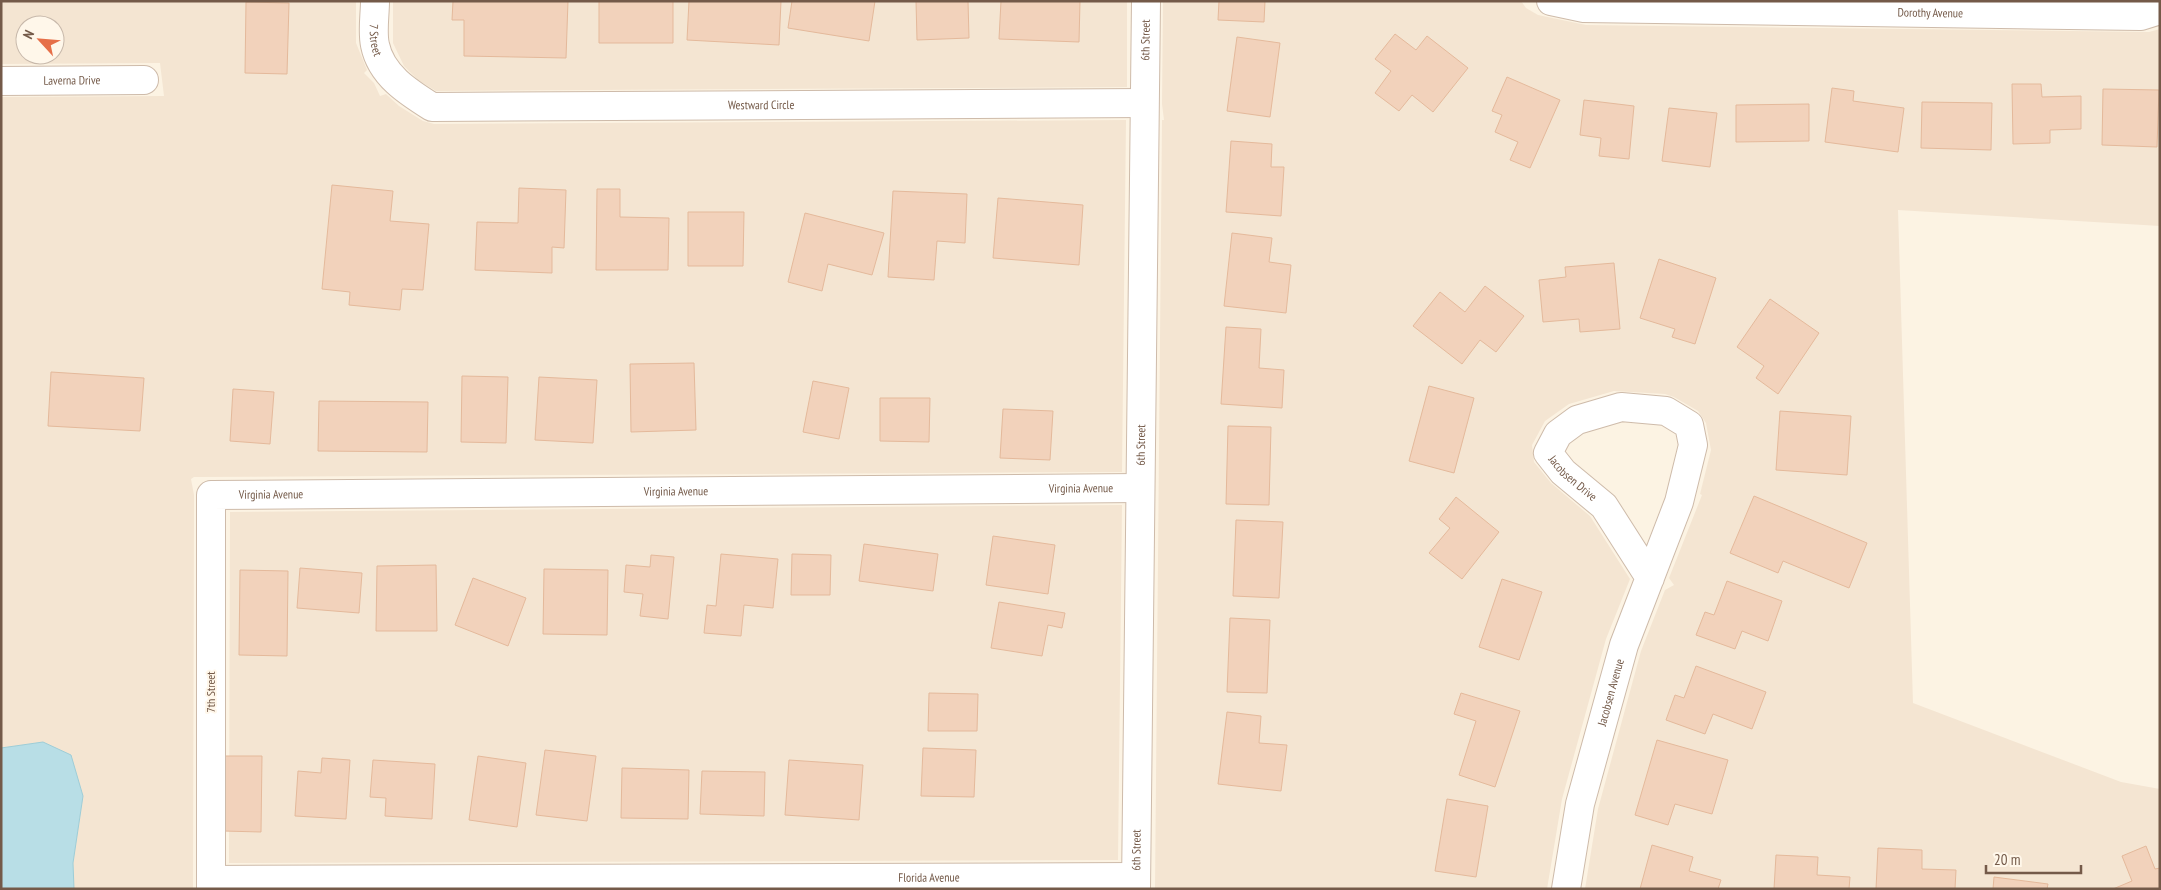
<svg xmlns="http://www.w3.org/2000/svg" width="2161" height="890" viewBox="0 0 2161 890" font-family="'PT Sans Narrow',sans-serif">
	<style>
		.residential { fill: #f4e5d2; fill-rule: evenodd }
		.water { fill: #b8dee6; stroke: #9ecdd7 }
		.building { fill: #f2d2bb; stroke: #e4b99b }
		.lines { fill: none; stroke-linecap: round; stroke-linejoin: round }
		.minor-casing { stroke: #cebbaa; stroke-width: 30 }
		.minor { stroke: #fff; stroke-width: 28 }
		.labels { text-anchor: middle; stroke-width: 4; stroke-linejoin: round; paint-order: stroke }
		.street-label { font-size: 12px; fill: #745a49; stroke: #fff7ea }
	</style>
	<rect width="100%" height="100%" fill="#fcf3e3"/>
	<path class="residential" d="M1,1h355v42l11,27 -3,3 10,10 6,13 6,-2 13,12 24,15 11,3 692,-4 -4,352 -928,5 -3,2 3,16 -1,394h-119l-1,-26 10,-67 -40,-54 -42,6v-651l163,-1 -4,-33 -159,1zM25,25h30v30h-30z
		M393,1h734v86l-691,4 -18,-11 -14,-14 -11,-23z
		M1163,1h358l5,7 12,7 48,10 563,7 11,-3v197l-262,-16 15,493 208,79 39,7v100h-575l13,-80 43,-158 24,-61 9,-5 -5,-7 33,-83 -2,-1 11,-44 -5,-27 -8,-12 -24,-14 -9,-3 -51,-3 -45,13 -24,17 -13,24 2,17 17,21 39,33 40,63 -24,60 -44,160 -15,90h-392l7,-769h2l-2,-16z
		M1122,505l-4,355 -889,3 1,-351z"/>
	<path class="water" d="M43,742l28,13 12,41 -10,67 1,26h-73v-141z"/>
	<path class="building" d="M453,1h115l-2,57 -102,-2v-36h-12z
		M599,1h74v42h-74z
		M689,1h92l-2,44 -92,-5z
		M792,1h83l-6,40 -81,-13z
		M916,1h52l1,37 -52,2z
		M1001,1h79l-1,41 -80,-3z
		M1219,1h46l-1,21 -46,-2z
		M246,2l43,1 -2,71 -42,-1z
		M1395,34l21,16 11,-14 41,32 -35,44 -21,-17 -13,16 -24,-18 16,-22 -16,-12z
		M1237,37l43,6 -10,74 -43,-6z
		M1507,77l53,23 -30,68 -20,-8 8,-18 -23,-10 7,-17 -10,-4z
		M2012,84h29l1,13 39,-1v33l-31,1v13l-37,1z
		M1832,88l22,3 -1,10 51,7 -6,44 -73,-10z
		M2103,89l56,1 -2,57 -55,-2z
		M1584,100l50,6 -5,53 -30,-3 2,-18 -21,-3z
		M1922,102l70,1 -1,47 -70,-2z
		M1809,104v37l-73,1v-37z
		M1669,108l48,5 -7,54 -48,-6z
		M1231,141l41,3 -1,23h13l-3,49 -55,-4z
		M332,185l61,6 -3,30 39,3 -6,66 -21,-1 -2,21 -51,-5 1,-13 -28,-3z
		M519,188l47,2 -2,58 -12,-1v26l-77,-3 2,-48 41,1z
		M597,189h23v28l49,1 -1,52h-72z
		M893,191l74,3 -2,49 -28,-2 -3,39 -46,-3z
		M998,198l85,7 -4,60 -86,-7z
		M688,212h56l-1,54h-55z
		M805,213l79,20 -12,42 -44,-11 -6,27 -34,-9z
		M1232,233l40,5 -3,24 22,3 -5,48 -62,-7z
		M1659,259l57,19 -21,66 -23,-7 3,-8 -35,-11z
		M1614,263l6,66 -40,3 -1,-13 -36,3 -4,-42 27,-3 -1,-10z
		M1485,286l39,30 -28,36 -16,-12 -18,24 -49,-38 27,-34 25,20z
		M1770,299l49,34 -41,61 -22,-16 8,-12 -27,-19z
		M1226,327l35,2 -2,39 25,2 -2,38 -61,-4z
		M694,363l2,67 -65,2 -1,-68z
		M51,372l93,6 -4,53 -92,-5z
		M462,376l46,1 -2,66 -45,-1z
		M539,377l58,3 -4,63 -58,-3z
		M813,381l36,7 -10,51 -36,-7z
		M1429,386l45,12 -20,75 -45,-12z
		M233,389l41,3 -4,52 -40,-3z
		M880,398h50l-1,44 -49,-1z
		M319,401l109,1 -1,50 -109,-1z
		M1003,409l50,2 -3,49 -50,-2z
		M1780,411l71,5 -4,59 -71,-5z
		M1228,426l43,1 -2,78 -43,-1z
		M1754,496l113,47 -18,45 -66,-27 -5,12 -48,-20z
		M1456,497l43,35 -37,47 -33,-26 21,-25 -11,-9z
		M1236,520l47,2 -4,76 -46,-2z
		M993,536l62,9 -7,49 -62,-9z
		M864,544l74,10 -5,37 -74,-10z
		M721,554l57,5 -5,49 -29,-3 -3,31 -37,-3 3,-28 9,1z
		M792,554l39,1 -1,40h-39z
		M651,555l23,2 -6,62 -28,-3 3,-22 -19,-2 2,-27 24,2z
		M436,565l1,66h-61l1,-65z
		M300,568l62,5 -3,40 -62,-5z
		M544,569l64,1 -1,65 -64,-1z
		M240,570l48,1 -1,85 -48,-1z
		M473,578l53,20 -18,48 -53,-21z
		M1502,579l40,13 -23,68 -40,-13z
		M1727,581l55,20 -14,40 -26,-10 -7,18 -39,-14 9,-23 9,3z
		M999,602l66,11 -3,15 -14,-3 -6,31 -51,-8z
		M1230,618l40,2 -3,73 -40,-1z
		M1696,666l70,26 -14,37 -39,-15 -8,20 -39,-14 9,-25 9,3z
		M929,693l49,1 -1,37h-49z
		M1461,693l59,18 -25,76 -36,-12 17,-54 -22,-7z
		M1227,712l34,4 -2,27 28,2 -6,46 -63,-7z
		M1657,740l71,20 -16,54 -37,-10 -7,21 -33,-10z
		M923,748l53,2 -2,47 -53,-1z
		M545,750l51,6 -9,65 -51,-6z
		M224,756h38l-1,76 -38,-1z
		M478,756l48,7 -9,64 -48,-7z
		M322,758l28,2 -4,59 -51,-3 3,-45 23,2z
		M373,760l62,4 -3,55 -47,-3 1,-18 -16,-1z
		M789,760l74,5 -4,55 -74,-5z
		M622,768l67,2 -1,49 -67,-1z
		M702,771l63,1 -1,44 -64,-2z
		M1447,799l41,7 -12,71 -41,-6z
		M1652,845l41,12 -4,14 32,9 -3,9h-78z
		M2146,846l9,23 5,-1v21h-47l19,-8 -10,-25z
		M1878,848l44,2v19l34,1 -1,19h-79z
		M1776,855l42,2 -1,18 33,2 -1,12h-75z
		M1994,877l54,7 -1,5h-54z"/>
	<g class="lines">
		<defs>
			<g id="minor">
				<path id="s1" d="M375,1c0,14 -3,31 0,44 6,30 33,47 57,62l712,-4"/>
				<path id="s2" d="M1551,1l33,7 557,8 19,-6"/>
				<path id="s3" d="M1,81l143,-1"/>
				<path id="s4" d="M211,880l925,-3"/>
				<path id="s5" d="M211,889v-394l929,-7"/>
				<path id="s6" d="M1136,889l10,-888"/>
				<path id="s7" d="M1566,889l14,-85 44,-159 55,-143 14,-57 -4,-20 -23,-14 -45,-4 -44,13 -19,14 -10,19 15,19 41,34 46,72"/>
			</g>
		</defs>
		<use href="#minor" class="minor-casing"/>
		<use href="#minor" class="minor"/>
	</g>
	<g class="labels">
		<g class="street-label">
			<text dy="4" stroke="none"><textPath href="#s2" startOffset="380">Dorothy Avenue</textPath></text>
			<text dy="4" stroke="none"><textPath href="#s1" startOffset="39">7 Street</textPath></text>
			<text dy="4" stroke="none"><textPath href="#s6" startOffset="849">6th Street</textPath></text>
			<text dy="4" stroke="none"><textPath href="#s3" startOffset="71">Laverna Drive</textPath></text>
			<text dy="4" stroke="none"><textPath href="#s1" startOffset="460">Westward Circle</textPath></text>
			<text dy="4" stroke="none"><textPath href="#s6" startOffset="444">6th Street</textPath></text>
			<text dy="4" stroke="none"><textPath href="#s7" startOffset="682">Jacobsen Drive</textPath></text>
			<text dy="4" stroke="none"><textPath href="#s5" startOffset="1264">Virginia Avenue</textPath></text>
			<text dy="4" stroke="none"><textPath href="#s5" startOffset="859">Virginia Avenue</textPath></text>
			<text dy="4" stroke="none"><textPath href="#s5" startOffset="454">Virginia Avenue</textPath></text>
			<text transform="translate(211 692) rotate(-90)" y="4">7th Street</text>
			<text dy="4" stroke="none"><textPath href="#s7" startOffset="202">Jacobsen Avenue</textPath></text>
			<text dy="4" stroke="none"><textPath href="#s6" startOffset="39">6th Street</textPath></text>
			<text dy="4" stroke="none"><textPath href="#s4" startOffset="718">Florida Avenue</textPath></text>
		</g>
	</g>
	<rect width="2161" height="890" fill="none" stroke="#745a49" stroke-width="5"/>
	<g transform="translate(40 40) rotate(296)"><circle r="24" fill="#fff7ea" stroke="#c7b8aa"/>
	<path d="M0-4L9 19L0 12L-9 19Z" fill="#e66f48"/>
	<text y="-8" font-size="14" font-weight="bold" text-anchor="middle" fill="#745a49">N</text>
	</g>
	<path d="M1986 865v8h95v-8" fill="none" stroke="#745a49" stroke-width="2.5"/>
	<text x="1994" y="865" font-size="15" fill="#745a49" stroke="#fff7ea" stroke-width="4" paint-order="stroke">20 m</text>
</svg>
